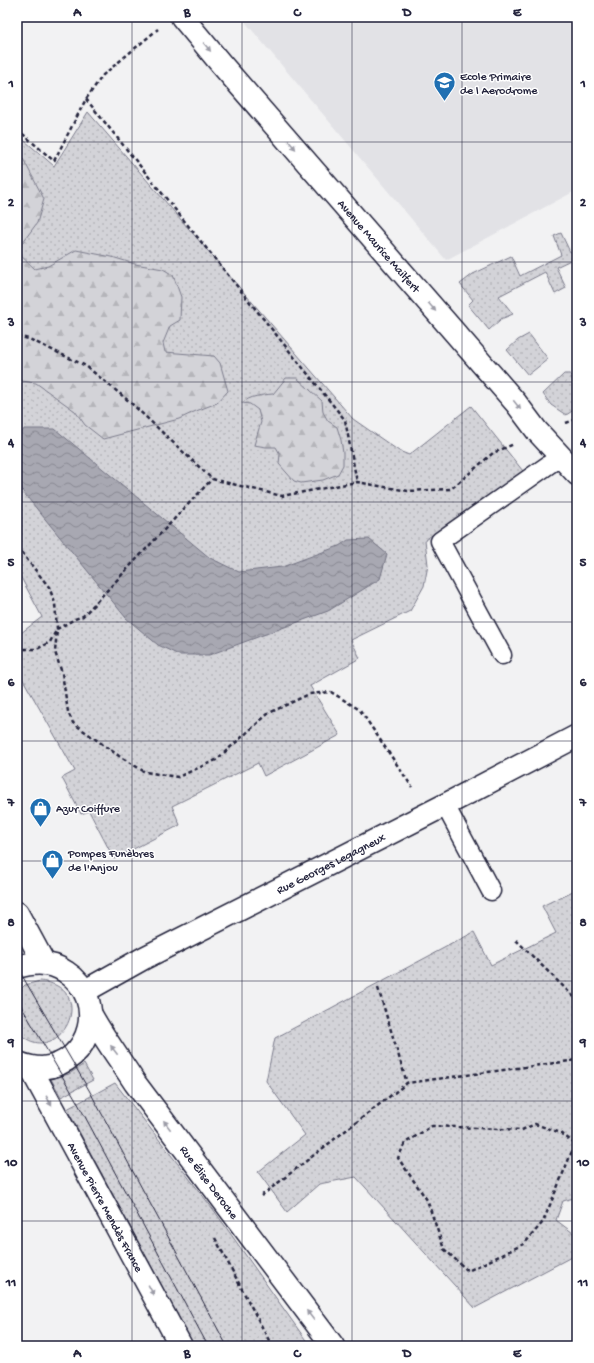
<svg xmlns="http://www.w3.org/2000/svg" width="594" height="1363" viewBox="0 0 594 1363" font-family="'Gochi Hand',sans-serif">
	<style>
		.built { fill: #e2e2e6 }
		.grass { fill: url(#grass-dots); stroke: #7a7a8a }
		.forest { fill: url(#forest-firs); stroke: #7a7a8a }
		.water { fill: url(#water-waves); stroke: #727282 }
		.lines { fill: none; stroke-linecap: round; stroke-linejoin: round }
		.service-casing { stroke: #22223b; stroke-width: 21 }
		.minor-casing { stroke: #22223b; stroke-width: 25 }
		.secondary-casing { stroke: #22223b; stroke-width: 25 }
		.path { stroke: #22223b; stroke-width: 2.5; stroke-dasharray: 4 3; stroke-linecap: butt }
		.service { stroke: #fff; stroke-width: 18 }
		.minor { stroke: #fff; stroke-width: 22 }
		.secondary { stroke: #fff; stroke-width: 22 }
		.tram { stroke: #22223b; stroke-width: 1 }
		.oneway { fill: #9c9ca7 }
		.grid { fill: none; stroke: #22223b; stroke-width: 1; stroke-opacity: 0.55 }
		.labels { text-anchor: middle; stroke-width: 3; stroke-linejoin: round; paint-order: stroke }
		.poi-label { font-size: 12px; fill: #22223b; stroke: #fff; text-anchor: start }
		.street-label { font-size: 12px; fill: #22223b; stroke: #fff }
		.neatline { fill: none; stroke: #22223b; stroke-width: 1.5 }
		.grid-label { font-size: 13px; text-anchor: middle; font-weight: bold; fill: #22223b }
	</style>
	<defs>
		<pattern id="grass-dots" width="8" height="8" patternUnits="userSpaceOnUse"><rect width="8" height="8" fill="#d3d3d8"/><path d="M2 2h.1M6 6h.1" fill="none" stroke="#b5b5ba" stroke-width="1.8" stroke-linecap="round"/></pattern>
		<pattern id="forest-firs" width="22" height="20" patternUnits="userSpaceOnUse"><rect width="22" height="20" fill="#d3d3d8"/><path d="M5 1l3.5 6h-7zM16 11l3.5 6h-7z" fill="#b5b5ba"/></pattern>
		<pattern id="water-waves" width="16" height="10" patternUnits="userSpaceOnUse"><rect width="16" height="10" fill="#a8a8b2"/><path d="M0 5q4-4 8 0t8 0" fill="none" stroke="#888892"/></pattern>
	</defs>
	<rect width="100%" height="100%" fill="#f2f2f3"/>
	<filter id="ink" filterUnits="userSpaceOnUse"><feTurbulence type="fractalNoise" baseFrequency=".025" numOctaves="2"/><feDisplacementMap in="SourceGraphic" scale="8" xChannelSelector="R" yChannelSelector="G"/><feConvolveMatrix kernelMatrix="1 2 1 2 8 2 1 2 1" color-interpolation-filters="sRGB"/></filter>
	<g filter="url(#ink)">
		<path class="built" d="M241,17h336v173l-131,70z"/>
		<path class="grass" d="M88,112l265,307 46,32 10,4 62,-49 52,65 -98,69 3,25 -4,21 -14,25 -59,29 9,18 -50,28 30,49 -76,41 -6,-13 -86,43 8,19 -66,34 -25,-48 -8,3 -19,-36 13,-7 -58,-102v-33l25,-19 -25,-47v-436l37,32z
			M561,233l9,19 7,-3v8l-21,10 10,21 -11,6 -10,-22 -46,24 14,18 -12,5 -12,11 -21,-25 5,-5 -13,-16 13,-10 38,-18 9,20 41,-21 -7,-19z
			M529,334l19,25 -20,16 -21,-25 11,-10z
			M564,374h6l7,18v16l-11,7 -15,-10 -8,-11z
			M577,889v308l-14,4 -7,19 21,16v18l-102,54 -119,-131 -37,7 -32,28 -29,-40 47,-37 -39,-54 9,-43 199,-106 17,33 65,-32 -14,-27z
			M40,981c63,7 17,93 -23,50v-6l2,2 4,-3 -4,-6 -2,1v-26l8,-8z
			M84,1064l9,16 -32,17 -10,-18 18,-5z
			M115,1083l98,126 97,137h-116l-127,-237z"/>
		<path class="forest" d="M17,147l27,52 -7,24 -20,27z
			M76,250l36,7 23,7 28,5 10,6 8,22 -1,23 -10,6 -7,17 2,9 49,4 6,7 8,28 -11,12 -21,8 -17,8 -76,20 -18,-14 -10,-14 -39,-28 -14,-2 -5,-5v-124l18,17 13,-3z
			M286,378h11l25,23 1,11 5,9 9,6 4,13 2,13v12l-5,9 -15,6 -22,3 -7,-2 -15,-17 1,-10 -4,-7h-10l-12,-2 7,-23 -3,-12 -8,-6 -8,-1c8,-7 20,-8 31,-9z"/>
		<path class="water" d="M24,429h31l155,129 29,14 43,-5 57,-21 9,-6 21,-1 18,15 -7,25 -52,32 -119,44h-30l-21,-10 -32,-27 -103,-126 -6,-20v-31z"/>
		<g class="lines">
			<defs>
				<path id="service" d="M502,655l-62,-114 121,-85
					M445,805l46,86"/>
				<g id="minor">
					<path id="s1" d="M182,17l40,48 294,338 21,28 40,43"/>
					<path id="s2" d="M85,991l59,-33 301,-153 132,-69"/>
				</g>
				<g id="secondary">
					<path d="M17,913l27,50"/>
					<path d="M17,967c17,-5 34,-6 49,5 42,27 26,92 -24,96 -8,0 -16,-2 -24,-5"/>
					<path id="s3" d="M91,1015c13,23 29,45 44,68l198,263"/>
					<path id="s4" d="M30,1067l151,279"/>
				</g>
			</defs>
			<use href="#service" class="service-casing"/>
			<use href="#minor" class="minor-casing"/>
			<use href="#secondary" class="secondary-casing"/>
			<path class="path" d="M86,99l259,321 12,62
				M17,129l37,32 32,-62 17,-24 55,-46
				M17,336l12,3 57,27 44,36 82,77 70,17 75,-14 51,9 43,-2 42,-36 21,-9
				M566,423l11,-4
				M17,547l32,40 6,16 2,26 -2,23 7,21 6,39 5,11 46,33 26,16 33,5 38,-17 53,-47 40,-19 22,-2 29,18 52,77
				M17,649h20l13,-7 7,-13 18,-10 8,-3 129,-137
				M516,940l61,60
				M378,988l29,95
				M575,1144l-14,-11 -26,-9 -13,6 -90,-4 -27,17 -7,15 29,42 17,49 24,22 56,-27 19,-22 32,-78 2,-1
				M261,1196l146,-113 170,-23
				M215,1238l57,108"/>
			<use href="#service" class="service"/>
			<use href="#minor" class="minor"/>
			<use href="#secondary" class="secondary"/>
			<path class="tram" d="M17,967l72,123 138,256
				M17,999l58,99 133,248"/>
		</g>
		<defs><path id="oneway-solid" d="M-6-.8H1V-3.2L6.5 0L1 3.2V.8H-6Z"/></defs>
		<g class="oneway">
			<use href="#oneway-solid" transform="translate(207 47) rotate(50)"/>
			<use href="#oneway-solid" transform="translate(292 145) rotate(49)"/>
			<use href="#oneway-solid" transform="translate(432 307) rotate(49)"/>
			<use href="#oneway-solid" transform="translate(517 405) rotate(52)"/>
			<use href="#oneway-solid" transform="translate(114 1050) rotate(-127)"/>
			<use href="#oneway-solid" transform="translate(49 1101) rotate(61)"/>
			<use href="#oneway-solid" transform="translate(167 1125) rotate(-127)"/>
			<use href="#oneway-solid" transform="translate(151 1290) rotate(62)"/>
			<use href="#oneway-solid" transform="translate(310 1315) rotate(-127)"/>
		</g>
	</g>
	<path class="grid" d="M132,17v1329M242,17v1329M352,17v1329M462,17v1329M17,142h560M17,262h560M17,382h560M17,502h560M17,622h560M17,741h560M17,861h560M17,981h560M17,1101h560M17,1221h560"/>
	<defs>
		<symbol id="school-pin" viewBox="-11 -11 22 30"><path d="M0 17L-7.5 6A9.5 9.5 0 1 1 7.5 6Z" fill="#1f6fb2" stroke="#fff"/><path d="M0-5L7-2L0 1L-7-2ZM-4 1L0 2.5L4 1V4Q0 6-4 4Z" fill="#fff"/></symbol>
		<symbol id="shop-pin" viewBox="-11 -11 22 30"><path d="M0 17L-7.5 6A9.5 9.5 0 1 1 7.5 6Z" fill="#1f6fb2" stroke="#fff"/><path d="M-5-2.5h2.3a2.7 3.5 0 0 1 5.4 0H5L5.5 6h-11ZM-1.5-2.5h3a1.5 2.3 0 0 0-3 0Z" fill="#fff"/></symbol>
	</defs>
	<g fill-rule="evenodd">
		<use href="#school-pin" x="432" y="70" width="25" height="34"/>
		<use href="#shop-pin" x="28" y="796" width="25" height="34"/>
		<use href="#shop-pin" x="40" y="848" width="25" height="34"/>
	</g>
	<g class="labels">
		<g class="poi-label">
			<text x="460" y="80">Ecole Primaire<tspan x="460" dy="14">de l Aerodrome</tspan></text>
			<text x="56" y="812">Azur Coiffure</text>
			<text x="68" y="857">Pompes Funèbres<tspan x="68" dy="14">de l'Anjou</tspan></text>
		</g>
		<g class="street-label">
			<text dy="4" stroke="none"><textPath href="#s1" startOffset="302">Avenue Maurice Mailfert</textPath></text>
			<text dy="4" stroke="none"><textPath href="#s2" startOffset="277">Rue Georges Legagneux</textPath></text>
			<text dy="4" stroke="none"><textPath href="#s3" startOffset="205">Rue Élise Deroche</textPath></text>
			<text dy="4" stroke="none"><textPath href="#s4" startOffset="159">Avenue Pierre Mendès France</textPath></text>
		</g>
	</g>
	<rect width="594" height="1363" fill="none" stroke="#fff" stroke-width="44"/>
	<rect x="22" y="22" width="550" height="1319" class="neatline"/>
	<g class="grid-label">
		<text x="77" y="16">A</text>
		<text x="187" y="16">B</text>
		<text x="297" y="16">C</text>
		<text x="407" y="16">D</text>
		<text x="517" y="16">E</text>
		<text x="11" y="87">1</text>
		<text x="583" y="87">1</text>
		<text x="11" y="206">2</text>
		<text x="583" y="206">2</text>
		<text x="11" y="326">3</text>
		<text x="583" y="326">3</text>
		<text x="11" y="446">4</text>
		<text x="583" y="446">4</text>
		<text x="11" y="566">5</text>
		<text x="583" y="566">5</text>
		<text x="11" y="686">6</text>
		<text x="583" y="686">6</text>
		<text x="11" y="806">7</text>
		<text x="583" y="806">7</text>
		<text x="11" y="926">8</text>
		<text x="583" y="926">8</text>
		<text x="11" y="1046">9</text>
		<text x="583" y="1046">9</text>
		<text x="11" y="1166">10</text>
		<text x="583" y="1166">10</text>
		<text x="11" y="1286">11</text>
		<text x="583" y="1286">11</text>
		<text x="77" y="1357">A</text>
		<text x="187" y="1357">B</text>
		<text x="297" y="1357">C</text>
		<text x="407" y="1357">D</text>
		<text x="517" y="1357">E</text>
	</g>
</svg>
